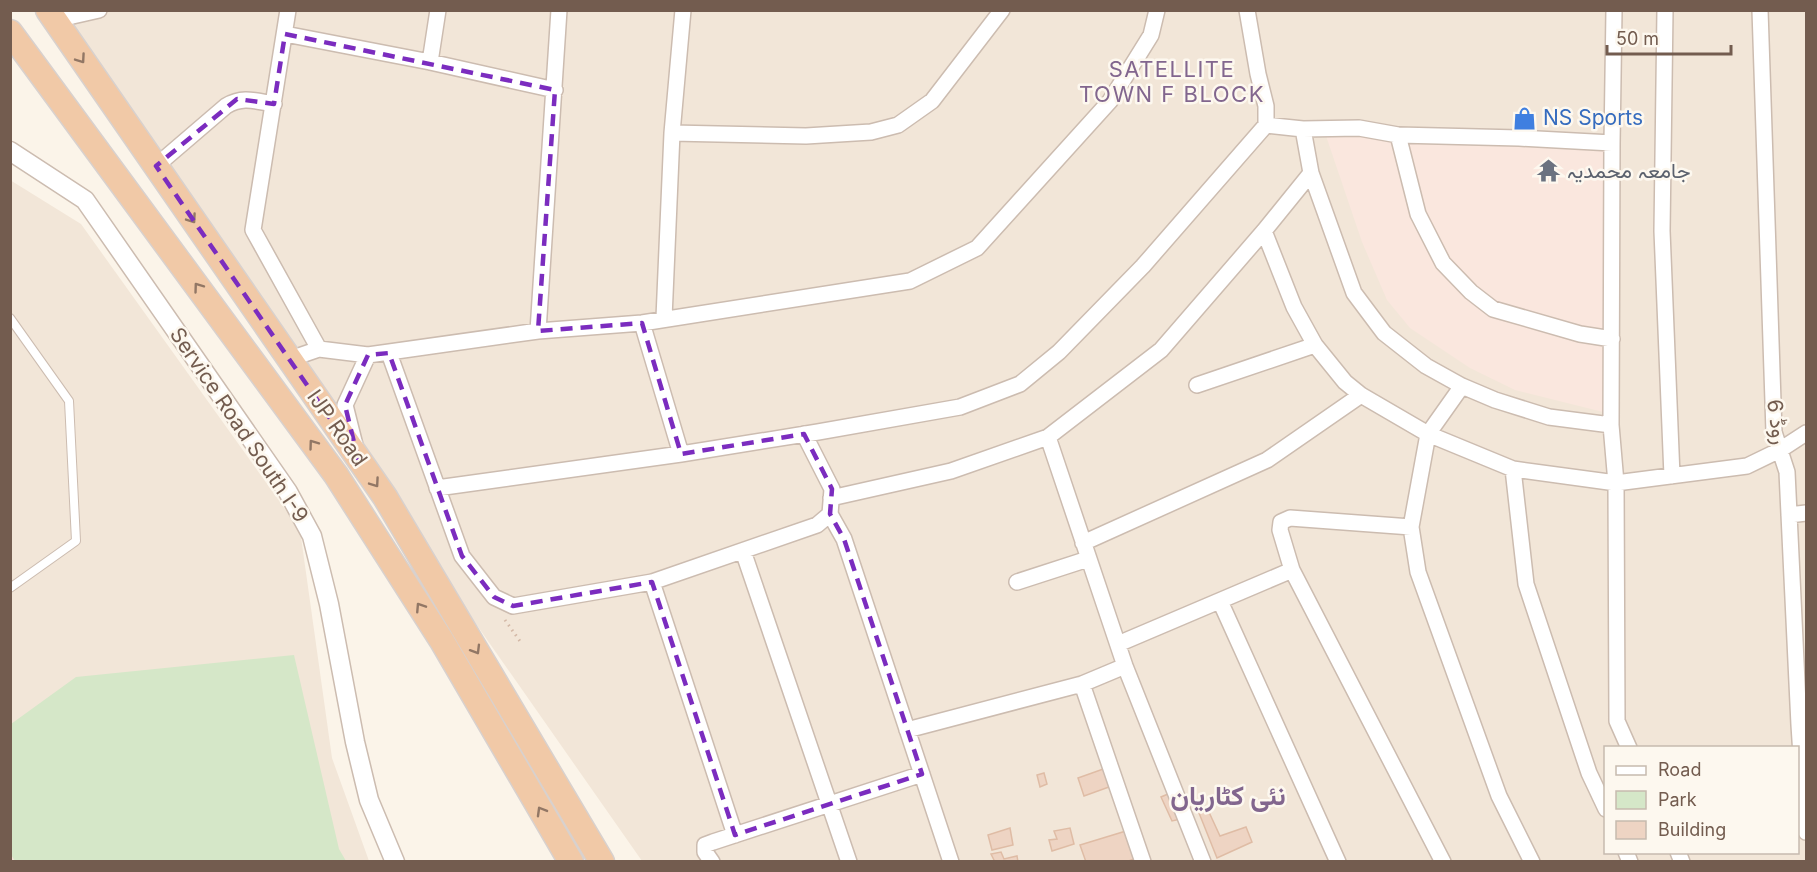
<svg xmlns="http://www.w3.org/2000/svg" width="1817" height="872" viewBox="0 0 1817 872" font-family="Inter,Vazirmatn,sans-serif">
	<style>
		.residential { fill: #f2e6d8; fill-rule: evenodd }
		.commercial { fill: #fae7de }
		.green { fill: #d5e7c8 }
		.building { fill: #eed4c3; stroke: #dfbca5; stroke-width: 1.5 }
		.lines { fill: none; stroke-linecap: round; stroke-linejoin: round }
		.service-casing { stroke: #ccbcb0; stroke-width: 10 }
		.minor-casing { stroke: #ccbcb0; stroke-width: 18 }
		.tertiary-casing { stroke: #ccbcb0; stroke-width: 21 }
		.trunk-casing { stroke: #d8d1ce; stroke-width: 27 }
		.path { stroke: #d3b8a6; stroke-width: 3; stroke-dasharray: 1.5 4.5; stroke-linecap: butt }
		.service { stroke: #fff; stroke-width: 8 }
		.minor { stroke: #fff; stroke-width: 15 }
		.tertiary { stroke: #fff; stroke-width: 18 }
		.trunk { stroke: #f1c9a7; stroke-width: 24 }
		.oneway { stroke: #927765 }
		.marked { fill: none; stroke: #7b2cbf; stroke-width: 4.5; stroke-dasharray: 12 8; stroke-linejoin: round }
		.labels { text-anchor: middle; stroke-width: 5; stroke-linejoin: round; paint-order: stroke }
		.shop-label { font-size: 21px; fill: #366cbe; stroke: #fdf8ef; text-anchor: start }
		.worship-label { font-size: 21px; fill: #5b616d; stroke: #fdf8ef; text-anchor: start }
		.street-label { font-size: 21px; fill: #735c4f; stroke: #fdf8ef }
		.neighbourhood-label { font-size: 22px; letter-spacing: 1.5px; fill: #82668e; stroke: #fdf8ef }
		.district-label { font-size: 27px; font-weight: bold; fill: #82668e; stroke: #fdf8ef }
	</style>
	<rect width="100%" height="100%" fill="#fbf4e9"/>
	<path class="residential" d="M47,11h1759v850h-1164zM1606,748h192v104h-192z
		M10,180l71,44 219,306 32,228 37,103h-358z"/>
	<path class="commercial" d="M1324,130l283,17v266l-92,-23 -45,-22 -60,-40 -23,-28 -25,-58z"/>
	<path class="green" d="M294,655l45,194 7,12h-331l-5,-8 1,-129 65,-47z"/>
	<path class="building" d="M1106,768l3,19 -25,9 -6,-18z
		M1044,773l3,11 -7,3 -3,-12z
		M1175,791l6,28 -9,2 -11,-24z
		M1208,810l12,26 26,-9 6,15 -35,16 -18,-45z
		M1010,828l3,17 -21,5 -4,-15z
		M1070,828l4,16 -22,7 -3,-11 8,-1 -3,-8z
		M1126,831l8,28 -8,3h-40l-6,-17z
		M1001,852l3,7 13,-3 1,6h-23l-4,-8z"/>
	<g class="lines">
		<defs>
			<path id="service" d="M10,318l59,83 7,140 -66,47"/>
			<path id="minor" d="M288,10l-35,220 66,119
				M1614,10l-2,133 -1,282 5,58 1,238 12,27
				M1665,10l-3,221 10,245
				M1760,10l14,422 13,40 12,253 7,107
				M55,20l44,-10
				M285,34l145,28 125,28
				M430,62l8,-52
				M1266,125l37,4 56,-1 39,7 121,3 93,5
				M1303,129l8,44 43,120 30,40 42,33 36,20 33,14 54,17 62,8
				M672,133l134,3 65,-4 27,-7 34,-24 70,-91
				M1398,135l20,79 25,49 28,29 22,17 87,25 32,5
				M156,166l70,-60c17,-10 29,-5 48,-2
				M1264,231l30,76 21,38 30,37 16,13 67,39 85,35 103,14 131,-17 33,-16 26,-17
				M664,318l8,-185 11,-123
				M642,323l39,131
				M538,331l21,-321
				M389,353l73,203 32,41 19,9 139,-24 165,-57 13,-11 2,-25 -28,-55
				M290,359l29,-10 49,6 170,-24 104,-8 268,-42 67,-33 133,-147 41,-66 6,-25
				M1197,385l118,-40
				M1462,386l-34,48 -17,93 7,45 81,224 33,66
				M355,445l-10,-40 23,-50
				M1513,469l13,115 63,189 17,36
				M437,488l244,-34 137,-22 142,-25 60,-23 39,-32 84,-86 123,-141v-19l-8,-32 -11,-64
				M831,498l120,-27 97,-34
				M830,514l14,25 107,323
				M1789,515l17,-2
				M1411,527l-121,-9 -9,4 -1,8 12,40 151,292
				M1083,543l184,-83 94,-65
				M743,551l106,311
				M652,582l83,253
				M1017,582l71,-23
				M1220,601l118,261
				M1118,644l174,-74
				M1082,684l61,178
				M907,730l175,-46 43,-18
				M1626,852l4,10
				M1678,852l4,10
				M712,862l-7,-10v-7l8,-3 209,-68
				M1203,862l-78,-196 -77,-229 113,-87 103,-119 47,-58"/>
			<path id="tertiary" d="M10,151l75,49 203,292 24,44 17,68 26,138 14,58 26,62"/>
			<path id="trunk" d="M48,10l337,487 217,365
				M10,32l326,443 106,166 129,221"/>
		</defs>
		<use href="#service" class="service-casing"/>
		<use href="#minor" class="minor-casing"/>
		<use href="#tertiary" class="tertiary-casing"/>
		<use href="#trunk" class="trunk-casing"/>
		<path class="path" d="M505,620l17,24"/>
		<use href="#service" class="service"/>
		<use href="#minor" class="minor"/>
		<use href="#tertiary" class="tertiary"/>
		<use href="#trunk" class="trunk"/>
	</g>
	<defs><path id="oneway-chevron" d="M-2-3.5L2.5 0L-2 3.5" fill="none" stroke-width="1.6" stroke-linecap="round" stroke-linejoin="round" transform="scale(1.5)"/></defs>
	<g class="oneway">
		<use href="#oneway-chevron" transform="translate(81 59) rotate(55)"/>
		<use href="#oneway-chevron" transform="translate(192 219) rotate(55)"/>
		<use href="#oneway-chevron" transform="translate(198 287) rotate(-126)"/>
		<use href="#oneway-chevron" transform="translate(313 444) rotate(-126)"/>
		<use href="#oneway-chevron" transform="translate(375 483) rotate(55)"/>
		<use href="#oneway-chevron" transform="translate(420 607) rotate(-123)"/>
		<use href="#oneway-chevron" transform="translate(476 650) rotate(59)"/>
		<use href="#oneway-chevron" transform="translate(541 811) rotate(-120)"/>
	</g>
	<path class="marked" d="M285,34l270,56 -17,241 104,-8 39,131 123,-20 28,55 -2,25 14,25 78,235 -187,61 -83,-253 -139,24 -19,-9 -32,-41 -73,-203 -21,2 -23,50 13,54 -202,-293 81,-67 37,5z"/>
	<defs>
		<symbol id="shop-bare" viewBox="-9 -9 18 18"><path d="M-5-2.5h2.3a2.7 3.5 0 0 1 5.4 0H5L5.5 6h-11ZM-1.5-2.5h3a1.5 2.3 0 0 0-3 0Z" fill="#3f7fe0" stroke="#fdf8ef" stroke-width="2.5" paint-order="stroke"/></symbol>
		<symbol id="temple-bare" viewBox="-9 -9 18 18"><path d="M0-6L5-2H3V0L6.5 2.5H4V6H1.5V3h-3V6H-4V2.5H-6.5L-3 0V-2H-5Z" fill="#6b7280" stroke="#fdf8ef" stroke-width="2.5" paint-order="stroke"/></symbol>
	</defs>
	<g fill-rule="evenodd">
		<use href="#shop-bare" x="1508" y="102" width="33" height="33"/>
		<use href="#temple-bare" x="1532" y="154" width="33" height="33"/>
	</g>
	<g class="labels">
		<g class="shop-label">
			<text x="1543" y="125">NS Sports</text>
		</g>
		<g class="worship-label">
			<text x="1567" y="178">جامعہ محمدیہ</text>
		</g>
		<g class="street-label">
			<text transform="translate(1777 422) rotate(82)" y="7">روڈ 6</text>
			<text transform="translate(239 425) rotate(56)" y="7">Service Road South I-9</text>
			<text transform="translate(337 428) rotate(55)" y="7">IJP Road</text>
		</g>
		<g class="neighbourhood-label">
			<text x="1172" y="77">SATELLITE<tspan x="1172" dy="25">TOWN F BLOCK</tspan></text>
		</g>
		<g class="district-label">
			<text x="1228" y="805">نئی کٹاریان</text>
		</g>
	</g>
	<rect width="1817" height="872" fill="none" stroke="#735c4f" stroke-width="24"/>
	<rect x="1604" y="746" width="195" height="108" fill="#fdf8ef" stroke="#c6baaf" stroke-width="1.5"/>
	<rect x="1616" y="766" width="30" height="9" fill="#ffffff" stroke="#c6baaf" stroke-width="1.5"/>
	<text x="1658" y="776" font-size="18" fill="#735c4f">Road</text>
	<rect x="1616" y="791" width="30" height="18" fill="#d5e7c8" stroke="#c6baaf" stroke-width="1.5"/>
	<text x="1658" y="806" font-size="18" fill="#735c4f">Park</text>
	<rect x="1616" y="821" width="30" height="18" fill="#eed4c3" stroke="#c6baaf" stroke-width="1.5"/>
	<text x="1658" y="836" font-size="18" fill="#735c4f">Building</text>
	<path d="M1607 45v9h124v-9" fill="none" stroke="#735c4f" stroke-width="3"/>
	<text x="1616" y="45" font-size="18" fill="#735c4f" stroke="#fdf8ef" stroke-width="4.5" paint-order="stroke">50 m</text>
</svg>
